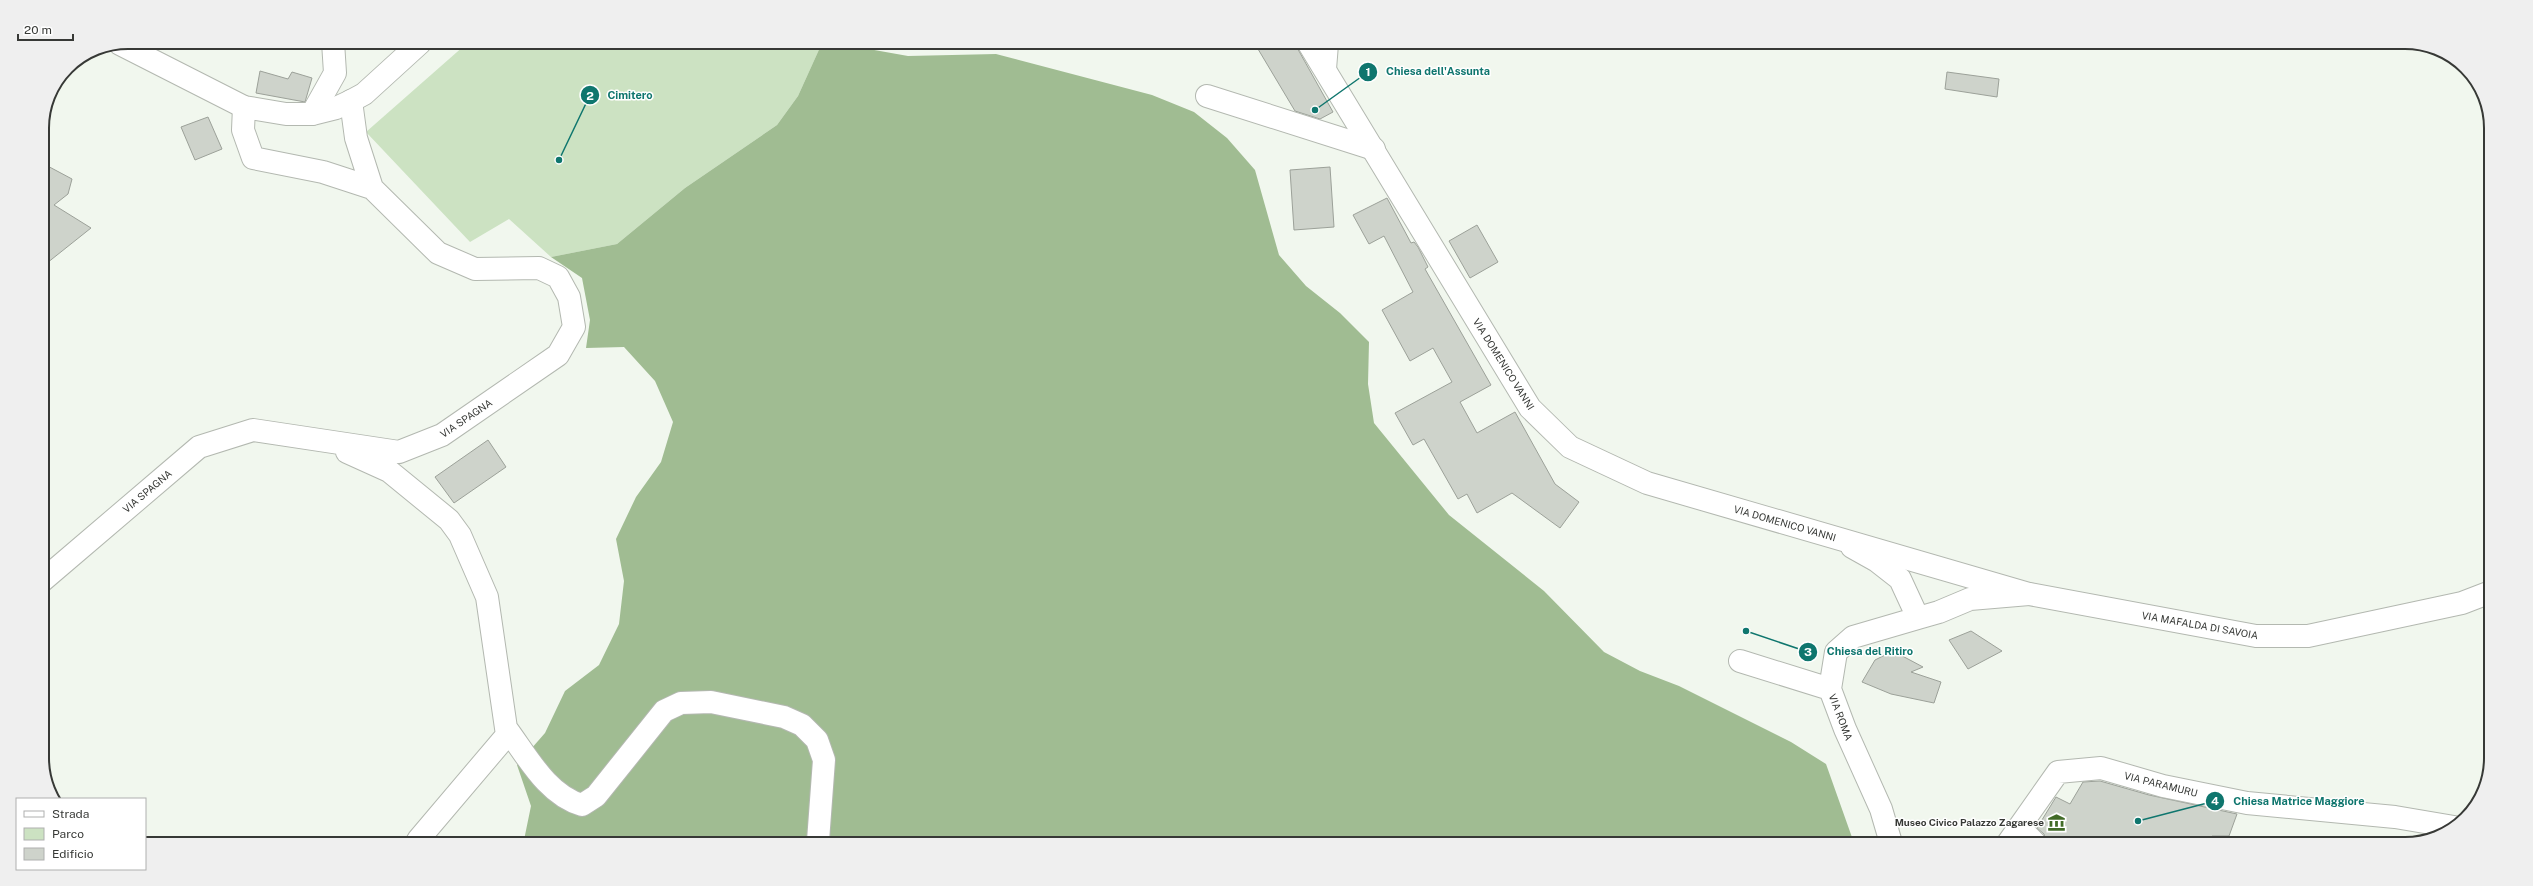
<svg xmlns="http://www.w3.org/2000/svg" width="2533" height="886" viewBox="0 0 2533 886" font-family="'Public Sans',sans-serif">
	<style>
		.green { fill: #cce2c2 }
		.forest { fill: #a0bc92 }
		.building { fill: #ced3cb; stroke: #9ca199 }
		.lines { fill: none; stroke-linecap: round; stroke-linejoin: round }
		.minor-casing { stroke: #b3b8b0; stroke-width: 24 }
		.major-casing { stroke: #b3b8b0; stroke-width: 24 }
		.minor { stroke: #fff; stroke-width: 22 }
		.major { stroke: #fff; stroke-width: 22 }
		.labels { text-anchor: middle; stroke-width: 3; stroke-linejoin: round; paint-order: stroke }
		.street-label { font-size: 10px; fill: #373936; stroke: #fff }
		.poi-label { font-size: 10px; font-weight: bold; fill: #373936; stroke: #fff; text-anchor: end }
		.rim { fill: none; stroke: #373936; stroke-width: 2 }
		.leader { fill: none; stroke: #0f766e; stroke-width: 1.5 }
		.callout-dot { fill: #0f766e; stroke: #fff; stroke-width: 1.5 }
		.mark-label { font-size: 12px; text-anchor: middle; font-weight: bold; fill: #fff }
		.callout-label { font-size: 11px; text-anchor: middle; font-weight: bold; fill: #0f766e; stroke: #fff; stroke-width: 3; stroke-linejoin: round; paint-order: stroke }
	</style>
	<rect width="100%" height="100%" fill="#f1f7ee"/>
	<path class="green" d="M463,43h359l-24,53 -21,29 -92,63 -68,56 -66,13 -42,-38 -39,23 -104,-110 99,-87z"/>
	<path class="forest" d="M822,43h13l73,13 88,-2 156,41 42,17 33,26 28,32 24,85 27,31 34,27 29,29 -1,42 6,39 75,92 95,76 60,61 36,19 39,15 112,56 35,22 28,79 -1330,-3 7,-34 -14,-41 28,-32 20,-42 34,-26 20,-41 5,-43 -8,-42 20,-42 25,-35 12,-40 -18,-41 -31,-34 -38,1 4,-28 -8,-42 -31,-21 66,-13 68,-56 92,-63 21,-29z"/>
	<path class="building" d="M1255,44h40l38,68 -13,7 -25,-8z
		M260,71l28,8 4,-7 20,6 -7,24 -49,-9z
		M1947,72l52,7 -2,18 -52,-8z
		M208,117l14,32 -27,11 -14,-33z
		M42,163l30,16 -4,15 -14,11 37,23 -49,39z
		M1330,167l4,60 -40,3 -4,-60z
		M1387,198l24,45 3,-1 4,5 10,20 -3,2 66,116 -31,17 17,31 38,-21 40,72 24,18 -19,26 -48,-35 -35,20 -10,-19 -9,5 -34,-60 -11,6 -18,-32 57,-31 -19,-34 -23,13 -28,-51 31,-18 -29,-56 -15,8 -16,-29z
		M1477,225l21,37 -28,16 -21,-37z
		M488,440l18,27 -52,36 -19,-26z
		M1971,631l31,20 -34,18 -19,-29z
		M1893,651l30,16 -12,5 30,10 -7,21 -43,-9 -29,-12 13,-22z
		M2100,781l49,14 88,19 -8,22h-17l-2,8 -163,-1 -3,-9 -7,-6 19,-31 14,7 13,-22z"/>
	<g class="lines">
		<defs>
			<path id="minor" d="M1325,69l2,-25
				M1207,96l167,53
				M351,101l5,37 16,50
				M312,114l23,-41 -2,-31
				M347,452l42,19 60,49 11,15 27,62 20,138 -89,105
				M1852,547l25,14 23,18 18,39 -65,19 -17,15 -6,37 15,40 36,80 10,34
				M42,581l157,-134 54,-17 146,22 43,-17 116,-80 16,-28 -5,-30 -11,-20 -19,-9 -64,1 -37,-16 -66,-65 -49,-16 -70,-14 -10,-28 1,-23
				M1918,618l21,-6 31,-13 59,-5
				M1740,661l90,28
				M506,728c21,28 41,67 76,77l14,-9 68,-85 17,-8 30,-1 73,15 18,8 15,15 7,20 -6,81
				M2019,827l16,16
				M2008,843l50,-71 43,-4 62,18 84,17 148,14 59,10"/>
			<path id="major" d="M120,44l124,63 42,7h26l24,-6 15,-7 13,-7 56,-51
				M1309,44l221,364 40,39 77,36 382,111 227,42h52l154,-33 26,-10"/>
		</defs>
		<use href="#minor" class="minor-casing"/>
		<use href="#major" class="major-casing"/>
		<use href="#minor" class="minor"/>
		<use href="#major" class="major"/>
	</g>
	<defs>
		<symbol id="museum-bare" viewBox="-9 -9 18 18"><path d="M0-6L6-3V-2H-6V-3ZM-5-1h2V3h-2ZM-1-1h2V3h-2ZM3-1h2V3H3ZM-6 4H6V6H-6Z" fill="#416b27" stroke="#fff" stroke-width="2.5" paint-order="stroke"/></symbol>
	</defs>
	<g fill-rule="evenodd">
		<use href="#museum-bare" x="2044" y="810" width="25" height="25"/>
	</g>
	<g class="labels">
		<g class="street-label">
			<text transform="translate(1504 364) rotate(58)" y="4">VIA DOMENICO VANNI</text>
			<text transform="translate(466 418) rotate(-34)" y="4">VIA SPAGNA</text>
			<text transform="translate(147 491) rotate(-40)" y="4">VIA SPAGNA</text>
			<text transform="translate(1785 523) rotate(16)" y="4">VIA DOMENICO VANNI</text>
			<text transform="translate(2200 625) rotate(10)" y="4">VIA MAFALDA DI SAVOIA</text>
			<text transform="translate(1841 717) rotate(69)" y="4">VIA ROMA</text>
			<text transform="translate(2161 784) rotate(14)" y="4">VIA PARAMURU</text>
		</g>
		<g class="poi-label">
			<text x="2044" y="826">Museo Civico Palazzo Zagarese</text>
		</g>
	</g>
	<path d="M0 0H2533V886H0ZM128 49H2405A79 79 0 0 1 2484 128V758A79 79 0 0 1 2405 837H128A79 79 0 0 1 49 758V128A79 79 0 0 1 128 49Z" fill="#efefef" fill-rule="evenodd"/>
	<path class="rim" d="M128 49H2405A79 79 0 0 1 2484 128V758A79 79 0 0 1 2405 837H128A79 79 0 0 1 49 758V128A79 79 0 0 1 128 49Z"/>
	<path class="leader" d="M1315 110L1368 72M559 160L590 95M1746 631L1808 652M2138 821L2215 801"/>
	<g class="callout-dot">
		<circle cx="1315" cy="110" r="4"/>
		<circle cx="559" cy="160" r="4"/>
		<circle cx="1746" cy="631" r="4"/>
		<circle cx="2138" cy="821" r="4"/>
		<circle cx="1368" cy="72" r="10"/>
		<circle cx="590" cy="95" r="10"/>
		<circle cx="1808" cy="652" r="10"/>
		<circle cx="2215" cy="801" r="10"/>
	</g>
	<g class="mark-label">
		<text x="1368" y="76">1</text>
		<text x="590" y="100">2</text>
		<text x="1808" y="656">3</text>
		<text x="2215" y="805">4</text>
	</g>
	<g class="callout-label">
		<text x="1438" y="75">Chiesa dell'Assunta</text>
		<text x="630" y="99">Cimitero</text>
		<text x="1870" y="655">Chiesa del Ritiro</text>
		<text x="2299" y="805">Chiesa Matrice Maggiore</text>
	</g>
	<rect x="16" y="798" width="130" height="72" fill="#ffffff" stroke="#afb0af"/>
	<rect x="24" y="811" width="20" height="6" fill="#ffffff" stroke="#afb0af"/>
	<text x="52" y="818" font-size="12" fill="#373936">Strada</text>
	<rect x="24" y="828" width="20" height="12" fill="#cce2c2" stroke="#afb0af"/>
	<text x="52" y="838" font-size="12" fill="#373936">Parco</text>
	<rect x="24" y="848" width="20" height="12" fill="#ced3cb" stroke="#afb0af"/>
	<text x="52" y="858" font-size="12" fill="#373936">Edificio</text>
	<path d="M18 34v6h55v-6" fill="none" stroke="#373936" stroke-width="2"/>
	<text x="24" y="34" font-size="12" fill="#373936" stroke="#ffffff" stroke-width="3" paint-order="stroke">20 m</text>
</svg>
